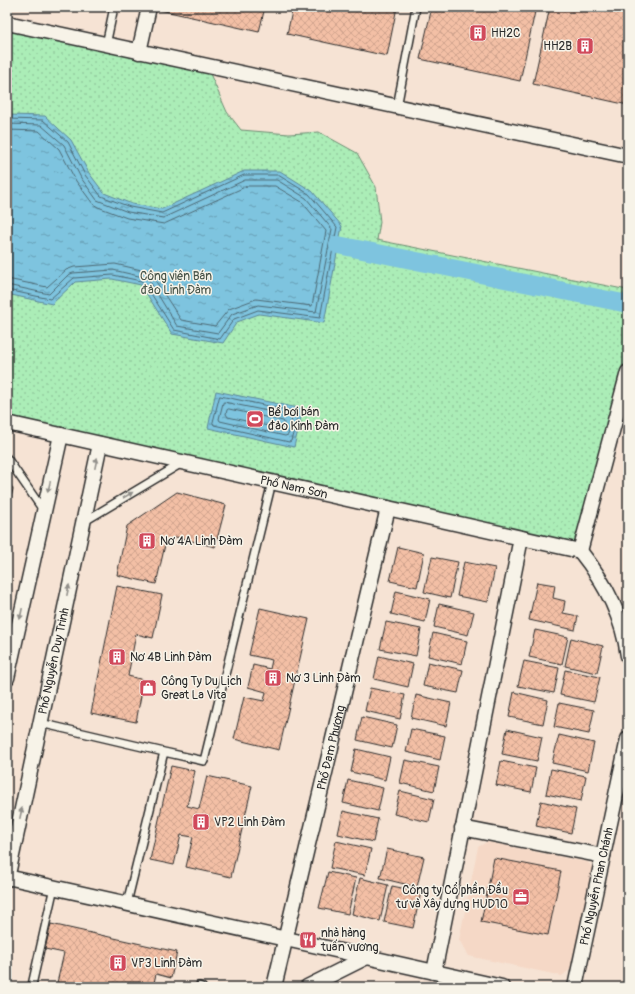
<svg xmlns="http://www.w3.org/2000/svg" width="635" height="994" viewBox="0 0 635 994" font-family="Pangolin,sans-serif">
	<style>
		.built { fill: #f5d8c6 }
		.park { fill: url(#park-dots); stroke: #6b8c71 }
		.water { fill: url(#water-ripples); stroke: #5d8797 }
		.lines { fill: none; stroke-linecap: round; stroke-linejoin: round }
		.shore { stroke: #4c6873; stroke-width: 1 }
		.canal { stroke: #7ec4df; stroke-width: 18 }
		.building { fill: url(#building-cross-hatch); stroke: #2b2b2b }
		.lane-casing { stroke: #2b2b2b; stroke-width: 10 }
		.street-casing { stroke: #2b2b2b; stroke-width: 17 }
		.lane { stroke: #f7f3e8; stroke-width: 7 }
		.street { stroke: #f7f3e8; stroke-width: 14 }
		.oneway { fill: #918f8a }
		.labels { text-anchor: middle; stroke-width: 3; stroke-linejoin: round; paint-order: stroke }
		.poi-label { font-size: 12px; fill: #2b2b2b; stroke: #f7f3e8; text-anchor: start }
		.park-label { font-size: 12px; fill: #455247; stroke: #f7f3e8 }
		.street-label { font-size: 12px; fill: #2b2b2b; stroke: #f7f3e8 }
	</style>
	<defs>
		<pattern id="park-dots" width="8" height="8" patternUnits="userSpaceOnUse"><rect width="8" height="8" fill="#abedb7"/><path d="M2 2h.1M6 6h.1" fill="none" stroke="#93cb9e" stroke-width="1.8" stroke-linecap="round"/></pattern>
		<pattern id="water-ripples" width="26" height="14" patternUnits="userSpaceOnUse"><rect width="26" height="14" fill="#7ec4df"/><path d="M2 4q2-2 4 0t4 0M15 11q2-2 4 0t4 0" fill="none" stroke="#679fb5"/></pattern>
		<pattern id="building-cross-hatch" width="8" height="8" patternUnits="userSpaceOnUse"><rect width="8" height="8" fill="#f3bfa5"/><path d="M0 0l8 8M0 8l8-8" fill="none" stroke="#d0a48e"/></pattern>
	</defs>
	<rect width="100%" height="100%" fill="#f6e3d4"/>
	<filter id="ink" filterUnits="userSpaceOnUse"><feTurbulence type="fractalNoise" baseFrequency=".025" numOctaves="2"/><feDisplacementMap in="SourceGraphic" scale="8" xChannelSelector="R" yChannelSelector="G"/><feConvolveMatrix kernelMatrix="1 2 1 2 8 2 1 2 1" color-interpolation-filters="sRGB"/></filter>
	<g filter="url(#ink)">
		<path class="built" d="M487,842l100,20 7,6 -20,98 -12,10 -93,-20 -10,-16 19,-93z"/>
		<path class="park" d="M7,23l200,44 20,45 14,18 48,4 30,-2 38,21 19,34 4,35 -3,18 251,50v82l-48,179 -573,-136z"/>
		<path class="water" d="M9,115l36,1 26,24 18,33 15,20 28,11 30,5 82,-38h36l32,20 30,35 -18,97 -65,-9 -22,8 -14,21 -51,-9 -31,-49 -29,-6 -37,3 -23,22 -45,-10v-177z
			M216,391l87,18 -9,38 -86,-19z"/>
		<g class="lines">
			<path class="shore" d="M7,119l36,1 25,22 17,33 16,21 29,11 32,6 82,-38h34l31,19 28,33 -17,91 -62,-8 -24,9 -14,20 -46,-9 -29,-46 -4,-3 -28,-6 -39,3 -24,21 -43,-9
				M7,124l34,1 23,20 17,33 16,22 31,12 35,6 82,-38h32l29,18 26,31 -16,83 -58,-7 -26,9 -14,19 -41,-7 -28,-46 -6,-3 -30,-7 -40,3 -5,2 -19,19 -42,-9
				M7,130l32,1 20,18 17,32 17,23 5,3 29,11 37,6 83,-38h28l27,16 24,29 -14,75 -56,-7 -27,10 -14,17 -34,-6 -28,-43 -7,-6 -31,-7 -41,3 -8,3 -19,17 -40,-8
				M220,396l77,16 1,3 -7,26 -2,1 -75,-17 -1,-2z
				M224,402l67,14 1,2 -4,17 -3,1 -65,-15 -1,-2 4,-16z
				M229,409l54,12 1,1 -1,5 -2,2 -53,-12 -2,-3 1,-4z"/>
			<path class="canal" d="M338,245l290,59"/>
		</g>
		<path class="building" d="M160,7h105l-6,25 -99,-22z
			M293,7h104l-10,49 -100,-22z
			M432,7h104l-16,74 -100,-22z
			M550,7h78v98l-95,-21z
			M7,479l6,10 -6,26z
			M177,492l49,13 -11,42 -38,-10 -12,8 -9,39 -39,-9 10,-49z
			M398,547l26,6 -7,34 -27,-6z
			M432,557l26,5 -8,36 -26,-6z
			M464,562l31,6 -7,34 -31,-6z
			M537,582l18,3 -2,13 12,3 -2,12 15,3 -3,14 -46,-10z
			M117,586l45,9 -9,43 -17,-4 -8,42 16,4 -8,42 -45,-9z
			M396,591l34,8 -5,23 -34,-8z
			M439,604l35,8 -6,23 -34,-8z
			M260,608l49,11 -30,131 -45,-11 10,-42 20,4 2,-9 -18,-5 5,-22 17,4 2,-9 -23,-5z
			M386,622l35,7 -5,27 -36,-7z
			M535,630l33,7 -6,27 -33,-7z
			M433,633l34,8 -5,23 -34,-8z
			M571,638l32,8 -6,27 -32,-7z
			M379,656l34,8 -5,23 -34,-8z
			M524,661l35,7 -5,25 -36,-7z
			M428,662l35,8 -5,23 -35,-7z
			M565,670l35,7 -6,25 -34,-7z
			M370,688l35,7 -5,24 -35,-8z
			M514,692l34,8 -5,24 -34,-7z
			M416,695l35,8 -5,23 -35,-8z
			M559,703l35,7 -5,24 -35,-7z
			M362,717l35,8 -5,23 -35,-8z
			M411,729l34,7 -5,24 -34,-8z
			M507,729l35,8 -5,24 -35,-7z
			M559,735l35,8 -6,28 -36,-8z
			M356,749l34,8 -5,23 -34,-8z
			M405,760l34,7 -5,24 -34,-8z
			M501,761l35,7 -5,24 -35,-7z
			M171,766l24,5 -8,35 12,3 8,-33 45,10 -21,91 -45,-10 7,-30 -12,-2 -7,30 -24,-5z
			M551,769l35,7 -5,25 -35,-7z
			M348,780l35,8 -5,23 -35,-8z
			M400,791l34,8 -5,23 -35,-8z
			M541,801l35,8 -5,24 -35,-7z
			M343,811l35,8 -5,23 -35,-8z
			M336,841l35,8 -6,26 -35,-7z
			M387,849l37,8 -7,30 -37,-9z
			M494,858l67,13 -13,64 -67,-13z
			M328,872l28,6 -8,36 -29,-6z
			M360,878l28,7 -8,36 -28,-7z
			M392,886l29,6 -8,36 -29,-6z
			M51,924l126,28 -6,26 -15,-4 -3,13h-97l8,-34 -19,-4z"/>
		<g class="lines">
			<defs>
				<path id="lane" d="M106,45l8,-38
					M397,107l19,-100
					M7,458l36,52
					M85,521l97,-58
					M40,723l124,29 40,9 68,-279
					M127,903l37,-151
					M32,985l22,-98
					M199,986l3,1"/>
				<g id="street">
					<path d="M7,23l621,133"/>
					<path d="M139,52l10,-45"/>
					<path id="s1" d="M7,423l573,128"/>
					<path d="M580,551l48,-179"/>
					<path d="M580,551c24,30 43,66 48,105"/>
					<path d="M7,678l54,-243"/>
					<path d="M462,828l141,28"/>
					<path d="M7,877l495,110"/>
					<path id="s2" d="M7,879l93,-435"/>
					<path d="M434,972l87,-434"/>
					<path id="s3" d="M274,987l114,-479"/>
					<path d="M307,987l60,-30"/>
					<path id="s4" d="M575,987l53,-248"/>
				</g>
			</defs>
			<use href="#lane" class="lane-casing"/>
			<use href="#street" class="street-casing"/>
			<use href="#lane" class="lane"/>
			<use href="#street" class="street"/>
		</g>
		<defs><path id="oneway-solid" d="M-6-.8H1V-3.2L6.5 0L1 3.2V.8H-6Z"/></defs>
		<g class="oneway">
			<use href="#oneway-solid" transform="translate(96 463) rotate(-78)"/>
			<use href="#oneway-solid" transform="translate(49 487) rotate(103)"/>
			<use href="#oneway-solid" transform="translate(128 495) rotate(-31)"/>
			<use href="#oneway-solid" transform="translate(68 590) rotate(-78)"/>
			<use href="#oneway-solid" transform="translate(21 614) rotate(102)"/>
			<use href="#oneway-solid" transform="translate(21 813) rotate(-78)"/>
		</g>
	</g>
	<defs>
		<symbol id="building-square" viewBox="-11 -11 22 22"><rect x="-9" y="-9" width="18" height="18" rx="4" fill="#d1495b" stroke="#f7f3e8"/><path d="M-4-6H4V6H1V3H-1V6H-4ZM-2.5-4.3h1.7v1.8h-1.7ZM.8-4.3h1.7v1.8H.8ZM-2.5-1h1.7V.8h-1.7ZM.8-1h1.7V.8H.8Z" fill="#fff"/></symbol>
		<symbol id="stadium-square" viewBox="-11 -11 22 22"><rect x="-9" y="-9" width="18" height="18" rx="4" fill="#d1495b" stroke="#f7f3e8"/><path d="M0-5a6.5 5 0 1 0 0 10a6.5 5 0 1 0 0-10ZM-3.5-1.8h7v3.6h-7Z" fill="#fff"/></symbol>
		<symbol id="shop-square" viewBox="-11 -11 22 22"><rect x="-9" y="-9" width="18" height="18" rx="4" fill="#d1495b" stroke="#f7f3e8"/><path d="M-5-2.5h2.3a2.7 3.5 0 0 1 5.4 0H5L5.5 6h-11ZM-1.5-2.5h3a1.5 2.3 0 0 0-3 0Z" fill="#fff"/></symbol>
		<symbol id="office-square" viewBox="-11 -11 22 22"><rect x="-9" y="-9" width="18" height="18" rx="4" fill="#d1495b" stroke="#f7f3e8"/><path d="M-6-3h4V-5.5h4V-3h4V5H-6ZM-1-4.5V-3h2v-1.5ZM-6 0V1H6V0Z" fill="#fff"/></symbol>
		<symbol id="restaurant-square" viewBox="-11 -11 22 22"><rect x="-9" y="-9" width="18" height="18" rx="4" fill="#d1495b" stroke="#f7f3e8"/><path d="M-5-6h1v4h1v-4h1v4h1v-4h1v5L-1.5 .5V6h-2V.5L-5-1ZM5-6V6H3V1.5H1.5Q1.5-4 5-6Z" fill="#fff"/></symbol>
	</defs>
	<g fill-rule="evenodd">
		<use href="#building-square" x="468" y="23" width="20" height="20"/>
		<use href="#building-square" x="575" y="36" width="20" height="20"/>
		<use href="#stadium-square" x="245" y="409" width="20" height="20"/>
		<use href="#building-square" x="137" y="531" width="20" height="20"/>
		<use href="#building-square" x="107" y="647" width="20" height="20"/>
		<use href="#building-square" x="263" y="668" width="20" height="20"/>
		<use href="#shop-square" x="138" y="678" width="20" height="20"/>
		<use href="#building-square" x="191" y="812" width="20" height="20"/>
		<use href="#office-square" x="511" y="887" width="20" height="20"/>
		<use href="#restaurant-square" x="298" y="930" width="20" height="20"/>
		<use href="#building-square" x="108" y="953" width="20" height="20"/>
	</g>
	<g class="labels">
		<g class="poi-label">
			<text x="491" y="37">HH2C</text>
			<text x="572" y="50" text-anchor="end">HH2B</text>
			<text x="268" y="416">Bể bơi bán<tspan x="268" dy="14">đảo Kinh Đàm</tspan></text>
			<text x="160" y="545">Nơ 4A Linh Đàm</text>
			<text x="130" y="661">Nơ 4B Linh Đàm</text>
			<text x="286" y="682">Nơ 3 Linh Đàm</text>
			<text x="161" y="685">Công Ty Du Lịch<tspan x="161" dy="14">Great La Vita</tspan></text>
			<text x="214" y="826">VP2 Linh Đàm</text>
			<text x="508" y="894" text-anchor="end">Công ty Cổ phần Đầu<tspan x="508" dy="14">tư và Xây dựng HUD10</tspan></text>
			<text x="321" y="937">nhà hàng<tspan x="321" dy="14">tuấn vương</tspan></text>
			<text x="131" y="967">VP3 Linh Đàm</text>
		</g>
		<g class="park-label">
			<text x="176" y="280">Công viên Bán<tspan x="176" dy="14">đảo Linh Đàm</tspan></text>
		</g>
		<g class="street-label">
			<text dy="4" stroke="none"><textPath href="#s1" startOffset="294">Phố Nam Sơn</textPath></text>
			<text dy="4" stroke="none"><textPath href="#s2" startOffset="223">Phố Nguyễn Duy Trinh</textPath></text>
			<text dy="4" stroke="none"><textPath href="#s3" startOffset="246">Phố Đạm Phương</textPath></text>
			<text dy="4" stroke="none"><textPath href="#s4" startOffset="103">Phố Nguyễn Phan Chánh</textPath></text>
		</g>
	</g>
	<rect width="635" height="994" fill="none" stroke="#f7f3e8" stroke-width="24"/>
	<rect x="12" y="12" width="611" height="970" fill="none" stroke="#2b2b2b" stroke-width="1.5" filter="url(#ink)"/>
</svg>
